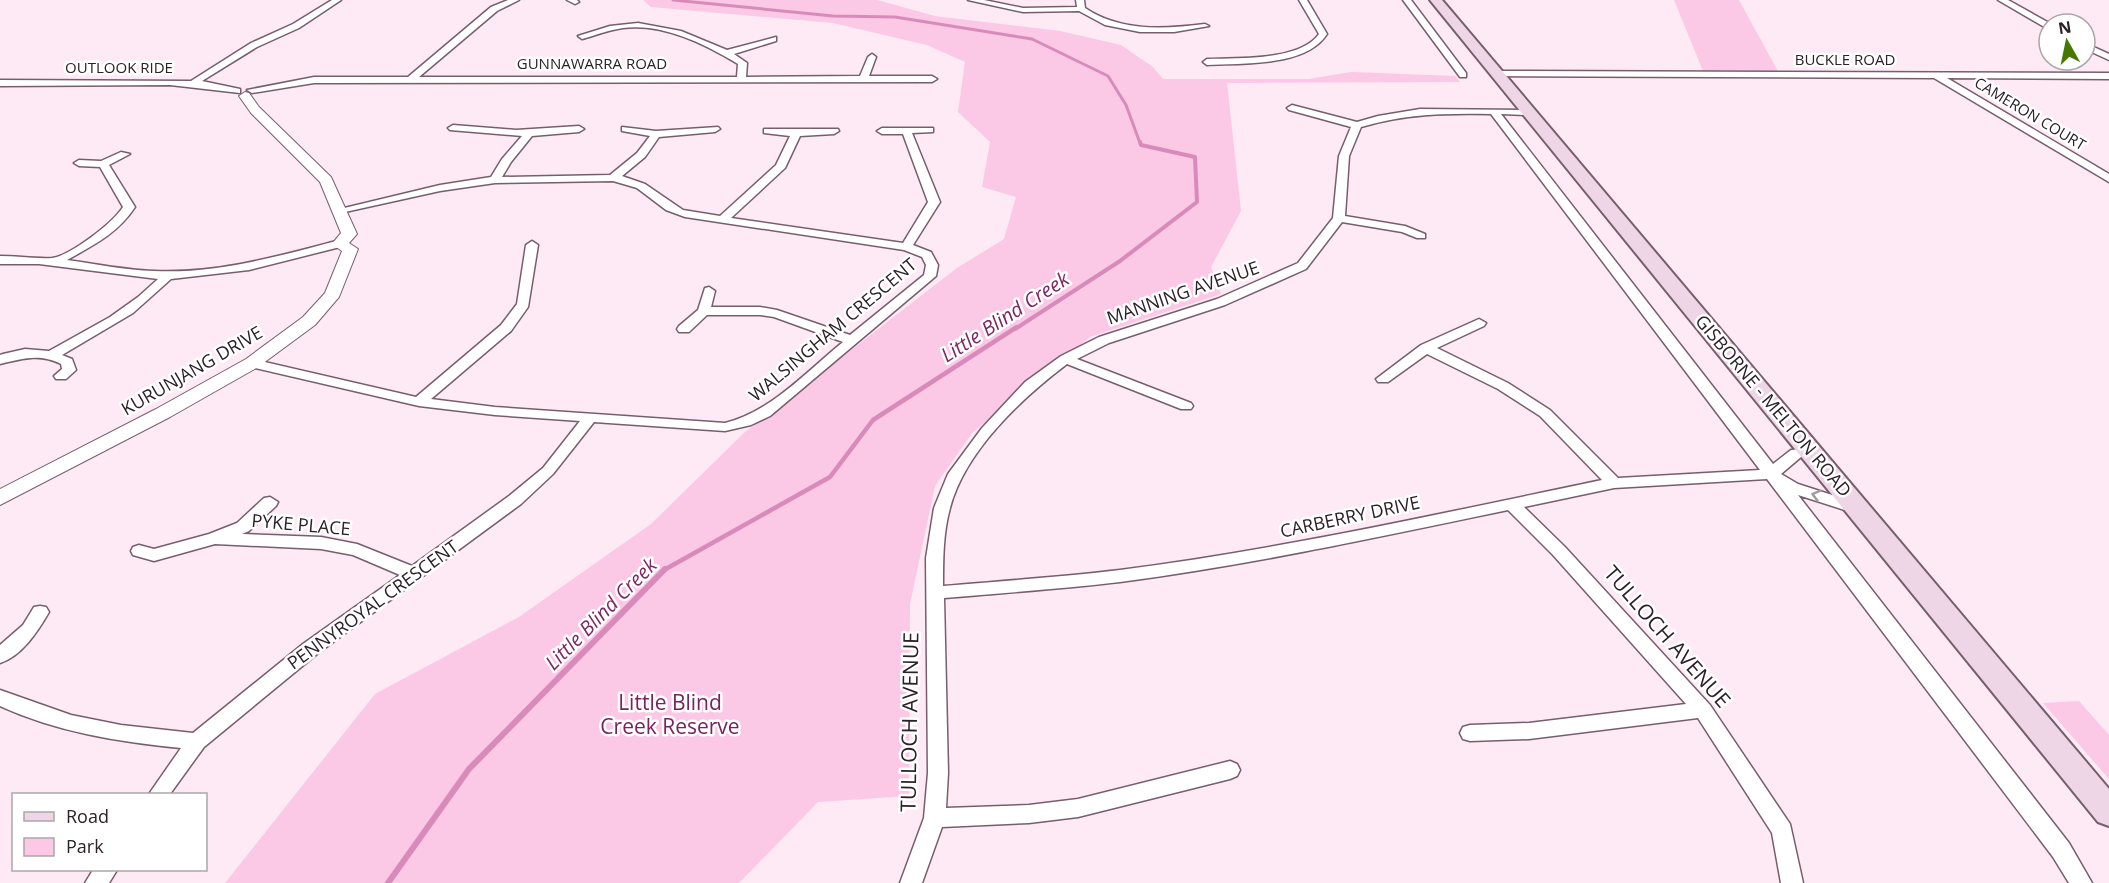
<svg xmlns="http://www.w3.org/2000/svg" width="2109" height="883" viewBox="0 0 2109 883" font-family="'Open Sans',sans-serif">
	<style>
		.green { fill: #fbc8e6 }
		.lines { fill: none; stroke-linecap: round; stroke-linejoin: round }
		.stream-far3 { stroke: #d88bba; stroke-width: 3 }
		.stream-far2 { stroke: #d88bba; stroke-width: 4 }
		.stream-far1 { stroke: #d88bba; stroke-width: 4.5 }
		.stream { stroke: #d88bba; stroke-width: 6 }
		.minor-casing { stroke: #785e6d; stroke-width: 3 }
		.tertiary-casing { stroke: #785e6d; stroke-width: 2 }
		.secondary-casing { stroke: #785e6d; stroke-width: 4 }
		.minor { fill: #fff; fill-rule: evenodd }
		.tertiary { fill: #fff; fill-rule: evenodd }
		.secondary { fill: #efd6e6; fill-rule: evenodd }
		.oneway { stroke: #a09b9e }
		.labels { text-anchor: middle; stroke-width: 5; stroke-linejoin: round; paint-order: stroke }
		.far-street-label { font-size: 15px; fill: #2c2127; stroke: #fff }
		.street-label { font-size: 18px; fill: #2c2127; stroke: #fff }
		.water-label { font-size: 20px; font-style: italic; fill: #7f2663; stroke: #fff }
		.near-street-label { font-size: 21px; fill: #2c2127; stroke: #fff }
		.near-park-label { font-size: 21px; fill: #7a215f; stroke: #fff }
	</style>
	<rect width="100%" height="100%" fill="#fdeaf5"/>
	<path class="green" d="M643,0h234l58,16 125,15 61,14 32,22 10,12h146l42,-7 104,4 5,6 -233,1 14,128 -30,56 10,27 -131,43 -118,96 -37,53 -25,118 -1,192 -91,6 -79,81h-514l150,-189 144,-77 132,-93 94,-92 212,-164 47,-29 12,-42 -34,-10 8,-45 -32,-30 7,-50 -38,-17 -94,-22 -182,-16z
		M1674,0h65l41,75 -75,1z
		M2079,701l30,34v44l-66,-76z"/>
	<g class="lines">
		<path class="stream-far3" d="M673,0l160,16 62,1 137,22 76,37 18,29 14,38"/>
		<path class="stream-far2" d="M1015,329l105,-68 77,-59 -2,-45 -54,-12 -1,-3"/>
		<path class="stream-far1" d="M664,570l166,-93 43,-57 144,-93"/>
		<path class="stream" d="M388,883l81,-114 196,-200"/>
		<defs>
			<path id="minor" d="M332,0h9l-42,28 -42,19 -55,34 38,8v4l-70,-8 -170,1v-6l191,1 60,-38 42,-19z
				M508,0h11l-22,11 -78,66h318l1,-13c-33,-20 -75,-41 -115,-36 -14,2 -27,7 -41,11l-4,-3 32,-10 28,-3 43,8 46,19 49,-13v4l-42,13 13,9 -1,14 114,-1 8,-19 4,-3 4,3 -7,19h63l5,3 -5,3 -618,1 -62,10 -5,-3 67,-13h94l83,-70z
				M567,0h10l2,2 -4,2z
				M968,0h16l39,8 54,-1 -1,-7h8l1,8c36,24 79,21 120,16l4,2 -35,6h-34l-35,-7 -26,-14 -56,1z
				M1299,0h8l20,34c-21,33 -84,29 -120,31l-4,-3 4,-3c30,-1 93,2 112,-25z
				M1403,0h8l55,73v4h-6z
				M1998,0h10l43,24h-2v4h-3z
				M2085,43l24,11v6l-24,-11z
				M1497,71l612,2v6l-162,-1 162,96v8l-175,-104 -440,-2 -1,-2z
				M1292,105l65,17 21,-6 42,-7 112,1v4l-3,1 -28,-1 272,350 18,-14 24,-2 3,3 -3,3 -14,3 -20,17 17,10 62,20 2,4 -8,5 -56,-18 271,348 23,40h-23l-16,-26 -286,-378 -153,9 -90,19 41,40 145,158 80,119 13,59h-22l-9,-50 -74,-115 -169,21 -59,2 -7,-2 -3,-6 3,-6 7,-2 59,-2 157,-19 -133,-149 -45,-45c-129,27 -258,55 -388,72 -59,7 -118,11 -176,16l4,175 -2,35 83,-3 49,-6 152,-38 7,3 3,6 -3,6 -7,3 -152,38 -49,6 -87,4 -20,56h-22l24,-65 4,-45 -2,-215 8,-50 14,-34 34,-46 43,-46 36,-26 38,-19 118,-38 81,-36 35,-45 6,-62 12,-29 -62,-17 -2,-2zM1491,114l269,356 -142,8 -68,-68 -42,-27 -71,-35 47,-22 2,-3 -7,-4 -58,26 -45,34 2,3h10l39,-28 71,35 42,27 62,64c-159,33 -319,69 -482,90 -59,7 -118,11 -177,16 0,-26 0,-53 7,-78 15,-57 72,-110 117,-144l114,45h10l2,-3 -2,-3 -114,-44 32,-16 116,-38 81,-36 36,-47 60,10 15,6h8v-4l-20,-8 -60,-10 4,-60 12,-29c43,-13 86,-14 130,-13z
				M453,125l63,5 63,-4 5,3 -5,3 -47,4 -21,26 -9,15 108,-2 27,-22 13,-17 -28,-5v-4l34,4 62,-4 2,2 -5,3 -56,5 -14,20 -23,19 23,8 38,26 37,6 56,-51 14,-29 -26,-3v-4h74l1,2 -5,3 -34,2 -15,32 -54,50 172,25 25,-41 -25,-68h-21l-5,-3 5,-3h51v4l-21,1 28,69 -27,43 18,7 7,13 -2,11 -166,140 -19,9 -26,6 -131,-9 -41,52 -32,30 -204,150 -113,93 -34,47h-21l32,-46c-62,-6 -124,-16 -181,-42v-16l71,25 50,10 72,8 110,-89 97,-69 -47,-20 -32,-6 -106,-5 -61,17 -21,-6 -2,-4 2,-4 6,-2 15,4 55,-15 28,-11 27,-25 6,-1 8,5 -2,4 -27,25 -7,3 79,3 36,7 55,22 97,-70 34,-28 37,-47 -85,-6 -76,-9 -172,-40 -2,-3 2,-3 5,-1 164,38 85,-72 16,-21 9,-59 6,-4 6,4 -10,62 -17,24 -80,68 64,8 230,16c46,-11 82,-52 118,-81l-69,-25 -14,-2h-53l-18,17h-10l-2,-3 2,-3 19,-16 7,-22 4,-1 6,4 -4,16h49l17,3 73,25 74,-60 2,-10 -4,-8 -18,-7 -219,-33 -19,-7 -29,-22 -24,-7 -118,2 -55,8 -104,23v-4l104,-25 51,-8 11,-18 20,-23 -72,-6 -2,-2z
				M121,152l9,2 -21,11 26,42c-17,26 -41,38 -68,53 29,4 58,10 87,11 63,3 125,-15 186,-31l6,4 -2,2 -95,24 -78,9 -38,34 -71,42 10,4 4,11 -10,9h-10l-2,-3 8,-7 -1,-5c-22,-11 -39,-5 -61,0v-9l3,-1 22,-5 24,2 61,-34 28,-20 20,-18 -119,-15h-39v-8c17,0 35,3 52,2 18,-2 61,-35 71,-51l-23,-40 -21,-1 -5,-3 5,-3 22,1z
				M40,606l6,1 3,5c-11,19 -27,44 -49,51v-18l23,-20 11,-18z
				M93,870h24l-8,13h-24z"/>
			<path id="tertiary" d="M245,92l4,1 10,14 72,70 26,57 -8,9 9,6 -19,48 -24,28 -57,42 -88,50 -170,88v-16l156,-80 90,-50 57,-42 22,-24 17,-42 -10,-7 9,-11 -21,-51 -69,-69 -12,-17z"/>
			<path id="secondary" d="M1430,0h12l667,789v37l-11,-4z"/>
		</defs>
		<use href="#minor" class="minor-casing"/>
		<use href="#tertiary" class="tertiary-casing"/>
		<use href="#secondary" class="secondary-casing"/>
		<use href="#minor" class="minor"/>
		<use href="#tertiary" class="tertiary"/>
		<use href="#secondary" class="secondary"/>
	</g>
	<defs><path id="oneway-chevron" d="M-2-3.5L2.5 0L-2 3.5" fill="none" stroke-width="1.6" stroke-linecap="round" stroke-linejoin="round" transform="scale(1.5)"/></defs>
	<use class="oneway" href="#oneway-chevron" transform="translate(1816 495) rotate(-165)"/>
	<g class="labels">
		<g class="far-street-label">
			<text x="1845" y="65">BUCKLE ROAD</text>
			<text x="592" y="69">GUNNAWARRA ROAD</text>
			<text x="119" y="73">OUTLOOK RIDE</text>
			<text transform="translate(2030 114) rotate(31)" y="5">CAMERON COURT</text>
		</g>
		<g class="street-label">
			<text transform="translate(1183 293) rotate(-19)" y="6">MANNING AVENUE</text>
			<text transform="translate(833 330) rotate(-40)" y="6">WALSINGHAM CRESCENT</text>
			<text transform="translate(192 371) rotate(-30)" y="6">KURUNJANG DRIVE</text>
			<text transform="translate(1773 406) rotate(50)" y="6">GISBORNE - MELTON ROAD</text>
			<text transform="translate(1350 517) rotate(-12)" y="6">CARBERRY DRIVE</text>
			<text transform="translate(301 525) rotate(5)" y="6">PYKE PLACE</text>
			<text transform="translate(373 605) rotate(-36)" y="6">PENNYROYAL CRESCENT</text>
		</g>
		<g class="water-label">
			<text transform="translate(1005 317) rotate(-33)" y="7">Little Blind Creek</text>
			<text transform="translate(601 614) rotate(-45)" y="7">Little Blind Creek</text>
		</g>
		<g class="near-street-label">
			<text transform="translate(1667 637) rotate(49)" y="7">TULLOCH AVENUE</text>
			<text transform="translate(910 722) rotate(-89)" y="7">TULLOCH AVENUE</text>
		</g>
		<g class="near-park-label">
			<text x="670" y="710">Little Blind<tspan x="670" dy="24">Creek Reserve</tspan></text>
		</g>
	</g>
	<rect x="12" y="793" width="195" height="78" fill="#ffffff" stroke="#aba6a9" stroke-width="1.5"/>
	<rect x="24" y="812" width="30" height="9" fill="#efd6e6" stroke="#aba6a9" stroke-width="1.5"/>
	<text x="66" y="823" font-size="18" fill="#2c2127">Road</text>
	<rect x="24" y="838" width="30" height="18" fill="#fbc8e6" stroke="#aba6a9" stroke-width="1.5"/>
	<text x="66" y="853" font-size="18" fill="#2c2127">Park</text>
	<g transform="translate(2067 42) rotate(351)"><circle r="28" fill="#ffffff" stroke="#aba6a9" stroke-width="1.5"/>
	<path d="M0-4.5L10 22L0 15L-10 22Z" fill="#457802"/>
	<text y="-9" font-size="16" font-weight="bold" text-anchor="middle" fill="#2c2127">N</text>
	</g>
</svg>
